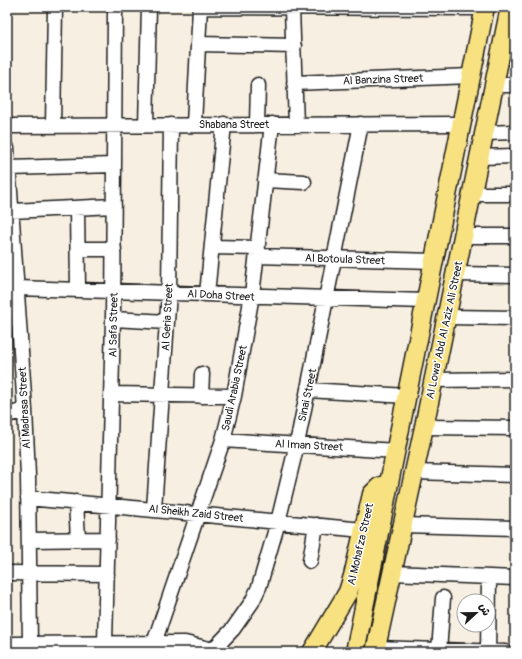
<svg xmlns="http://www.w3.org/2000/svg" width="522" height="659" viewBox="0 0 522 659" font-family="Pangolin,'Playpen Sans Arabic',sans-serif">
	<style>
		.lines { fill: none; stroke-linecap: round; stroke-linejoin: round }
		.minor-casing { stroke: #1c1c1c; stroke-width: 17 }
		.major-casing { stroke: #1c1c1c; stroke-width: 21 }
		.minor { stroke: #fff; stroke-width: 14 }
		.major { stroke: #f8e181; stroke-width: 18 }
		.labels { text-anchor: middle; stroke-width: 3; stroke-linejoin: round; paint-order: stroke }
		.street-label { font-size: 11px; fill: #1c1c1c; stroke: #fff }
	</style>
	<rect width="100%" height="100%" fill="#f7efe1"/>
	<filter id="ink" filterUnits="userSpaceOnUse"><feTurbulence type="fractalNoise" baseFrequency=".025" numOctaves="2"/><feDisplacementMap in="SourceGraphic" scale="8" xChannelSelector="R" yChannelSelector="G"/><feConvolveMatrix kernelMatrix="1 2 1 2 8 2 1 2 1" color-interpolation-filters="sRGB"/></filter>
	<g filter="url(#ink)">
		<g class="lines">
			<defs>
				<path id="minor" d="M204,7l281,1
					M292,9l4,116
					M198,44l96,2
					M294,83l177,-7
					M494,85h21
					M194,124l6,-117
					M257,124l1,-39
					M53,125l2,-118
					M146,125l3,-118
					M7,126l454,-2
					M484,133l31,-1
					M7,148l18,262 3,66 2,168
					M479,157l36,-1
					M9,168l105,-3
					M265,180l39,2
					M472,194h43
					M77,208l1,81
					M12,211l102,-5
					M464,236h51
					M212,247l46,1
					M78,249h36
					M257,256l176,5
					M456,274l59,1
					M17,288l408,13
					M207,294l17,-170
					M447,317l68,1
					M113,319l54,3
					M434,380l81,-1
					M308,390l99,6
					M112,394l122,2
					M201,396l1,-22
					M7,415l18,-5
					M424,427l91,1
					M223,440l173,11
					M414,472l101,3
					M28,498l335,32
					M76,502l2,37
					M154,509l15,-216 2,-168
					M402,525l113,3
					M29,540l79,-1
					M310,561l6,-36
					M7,573l100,1
					M392,573l123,5
					M105,643l8,-324 2,-312
					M154,643l69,-203 11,-44 18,-101 20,-171
					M7,644l178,-1 28,7
					M375,648l130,4
					M439,651l4,-53
					M211,652l22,-23 19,-27 7,-15 19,-65 19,-78 64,-320
					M488,652l1,-74"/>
				<path id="major" d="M312,652l36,-60 5,-16 19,-82 7,-7 10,-4
					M355,652l130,-645
					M375,652l49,-225 86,-420"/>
			</defs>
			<use href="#minor" class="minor-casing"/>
			<use href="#major" class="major-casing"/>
			<use href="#minor" class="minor"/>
			<use href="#major" class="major"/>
		</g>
	</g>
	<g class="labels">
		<g class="street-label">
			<text transform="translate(383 79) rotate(-2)" y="4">Al Banzina Street</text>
			<text x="234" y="128">Shabana Street</text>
			<text transform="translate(345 259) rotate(2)" y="4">Al Botoula Street</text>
			<text transform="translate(221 295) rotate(3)" y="4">Al Doha Street</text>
			<text transform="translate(167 317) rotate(-87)" y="4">Al Geria Street</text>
			<text transform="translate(113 325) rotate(-89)" y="4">Al Safa Street</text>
			<text transform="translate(444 330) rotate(-78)" y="4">Al Lowa' Abd Al Aziz Ali Street</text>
			<text transform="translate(234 388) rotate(-78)" y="4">Saudi Arabia Street</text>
			<text transform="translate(307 395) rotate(-78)" y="4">Sinai Street</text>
			<text transform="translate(24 408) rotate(-93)" y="4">Al Madrasa Street</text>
			<text transform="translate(309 445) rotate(3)" y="4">Al Iman Street</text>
			<text transform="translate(196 513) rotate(6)" y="4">Al Sheikh Zaid Street</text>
			<text transform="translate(360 544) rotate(-77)" y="4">Al Mohafza Street</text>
		</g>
	</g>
	<rect width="522" height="659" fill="none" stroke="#fff" stroke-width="24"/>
	<rect x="12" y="12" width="498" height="635" fill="none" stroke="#1c1c1c" stroke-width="1.5" filter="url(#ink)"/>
	<g transform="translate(476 613) rotate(68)"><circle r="19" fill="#ffffff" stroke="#a4a4a4"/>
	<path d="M0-3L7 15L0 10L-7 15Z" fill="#1c1c1c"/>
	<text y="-6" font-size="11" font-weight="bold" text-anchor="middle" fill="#1c1c1c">ش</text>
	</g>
</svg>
